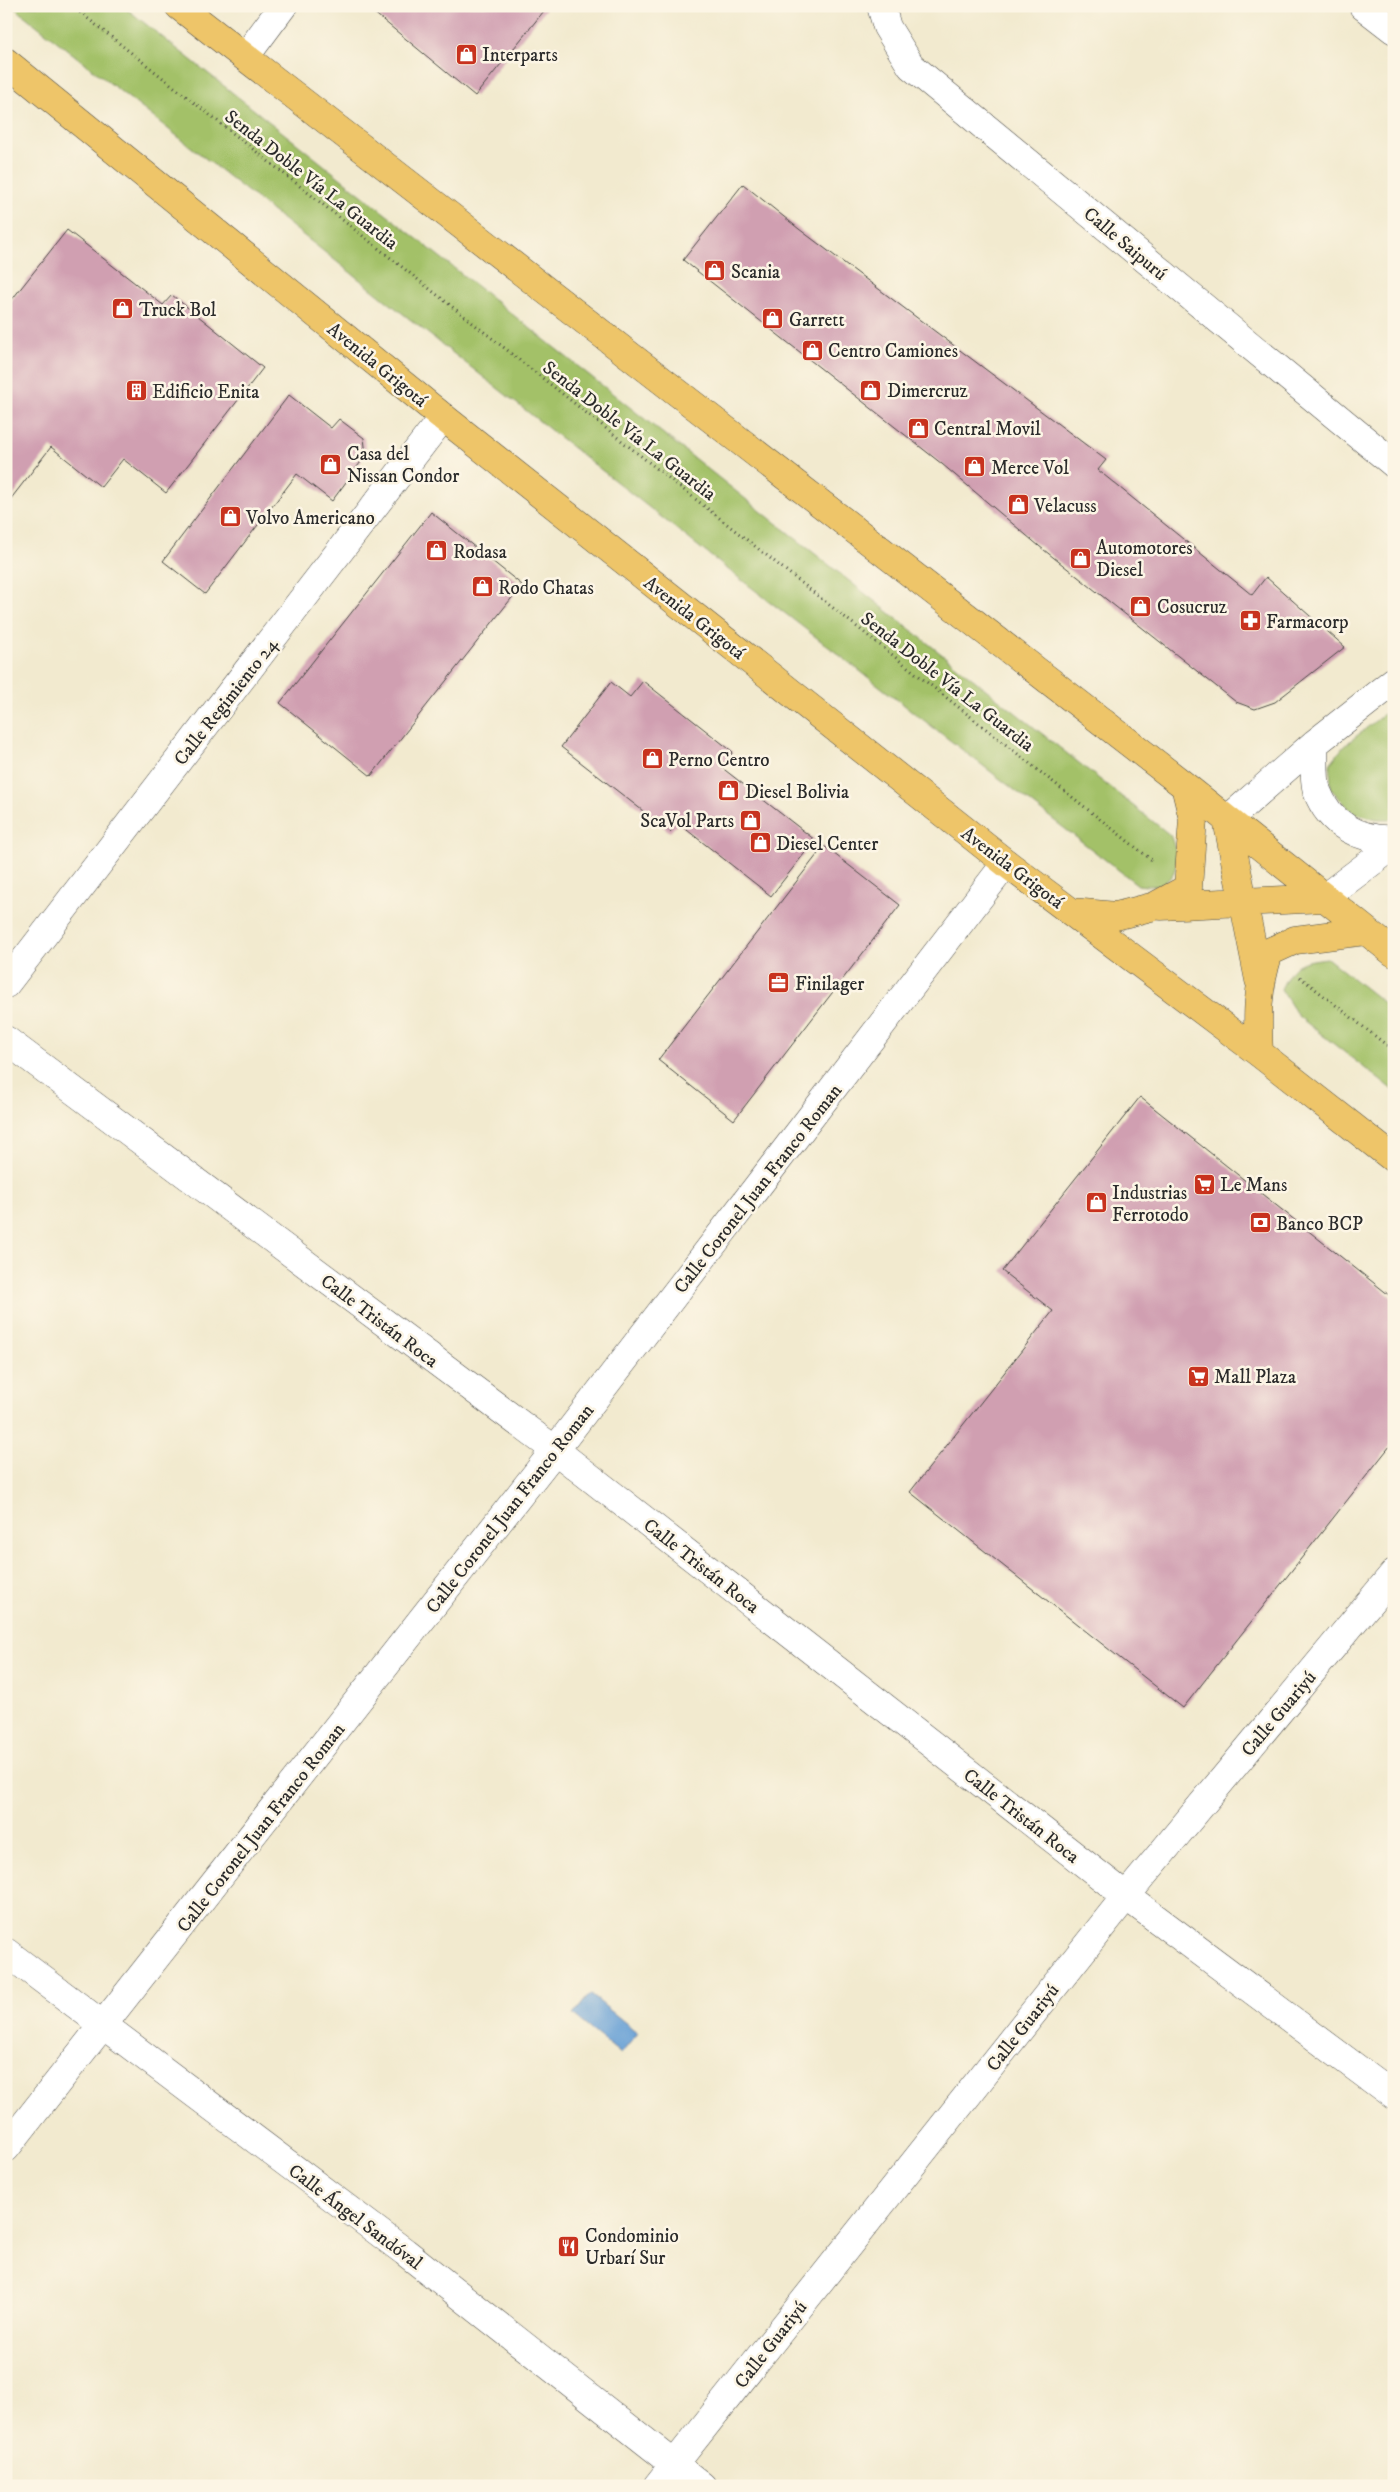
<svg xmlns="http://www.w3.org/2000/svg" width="1400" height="2492" viewBox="0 0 1400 2492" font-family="'IM FELL DW Pica',serif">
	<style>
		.green { fill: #a3c168; stroke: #67764a }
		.water { fill: #659fd5; stroke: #486580 }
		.building { fill: #d09fb1 }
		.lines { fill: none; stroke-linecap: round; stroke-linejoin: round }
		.street-casing { stroke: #494844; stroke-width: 29 }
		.primary-casing { stroke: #494844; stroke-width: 29 }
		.path { stroke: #494844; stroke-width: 3; stroke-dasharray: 1 4; stroke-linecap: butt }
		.street { stroke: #fff; stroke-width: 28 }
		.primary { stroke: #eec569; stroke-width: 28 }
		.labels { text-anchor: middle; stroke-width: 5; stroke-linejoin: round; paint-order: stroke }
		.poi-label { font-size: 19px; fill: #2b2b2b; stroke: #fcf5e5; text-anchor: start }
		.street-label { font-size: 19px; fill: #2b2b2b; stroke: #fcf5e5 }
	</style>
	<rect width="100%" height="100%" fill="#fcf5e5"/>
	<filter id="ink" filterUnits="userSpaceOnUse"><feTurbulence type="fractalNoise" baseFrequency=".02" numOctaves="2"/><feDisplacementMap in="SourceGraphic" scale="10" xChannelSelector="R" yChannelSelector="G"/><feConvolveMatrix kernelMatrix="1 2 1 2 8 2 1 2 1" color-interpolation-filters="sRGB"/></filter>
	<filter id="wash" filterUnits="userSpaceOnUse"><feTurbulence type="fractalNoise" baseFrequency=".0096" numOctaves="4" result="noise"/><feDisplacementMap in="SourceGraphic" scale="20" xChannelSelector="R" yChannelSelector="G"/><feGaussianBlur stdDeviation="1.12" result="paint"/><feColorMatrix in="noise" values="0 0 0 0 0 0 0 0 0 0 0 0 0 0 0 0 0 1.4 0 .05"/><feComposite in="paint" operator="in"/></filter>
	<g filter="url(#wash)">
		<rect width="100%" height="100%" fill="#f2eacf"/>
		<path class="green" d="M12,6h111l1047,829c14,30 5,56 -32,50l-421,-324z
			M1394,706v113h-17l-24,-6 -22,-24 -1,-25 14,-18z
			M1327,958l67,53v80l-96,-75 -17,-27c13,-27 17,-27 46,-31z"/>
		<path class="water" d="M590,1994l48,39 -17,21 -48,-39z"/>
		<g id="blocks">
			<path class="building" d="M376,6h172l-73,90 -103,-85z
				M743,184l56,45 307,231 -8,10 154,125 14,-18 79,70 -70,55 -20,7 -19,-7 -197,-156 -97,-82 -259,-204z
				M67,230l96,75 9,-10 91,73 -97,125 -43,-34 -22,28 -50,-40 -45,58v-198z
				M289,395l42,33 8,-9 25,19 2,17 -34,46 -35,-27 -92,120 -42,-33z
				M431,512l91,73 -151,191 -91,-73z
				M643,681l90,71 -12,15 94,73 -44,56 -93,-73 -8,9 -109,-85 50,-65 19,15z
				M824,846l76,59 -166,215 -76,-60z
				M1140,1097l254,202v142l-211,267 -273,-216 143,-181 -51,-40z"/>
		</g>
	</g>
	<g filter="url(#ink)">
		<use href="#blocks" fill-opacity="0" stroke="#494844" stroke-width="1"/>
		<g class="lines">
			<defs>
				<path id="street" d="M881,6l6,21 24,39 483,398
					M1363,6l31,24
					M245,57l38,-51
					M1314,744c1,14 -1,34 3,47 12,33 43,50 77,48
					M1227,820l87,-76 80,-63
					M1324,898l70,-53
					M6,984l437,-567
					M6,1040l549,410 571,446 268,200
					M6,1952l399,300 297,234
					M6,2148l549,-698 451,-587
					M657,2486l469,-590 268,-323"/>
				<path id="primary" d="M179,6l1006,780 209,167
					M6,62l437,355 563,446 253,190 135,106
					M1227,820l32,160
					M1161,906l163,-8
					M1072,912l44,4 39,-10 33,-18 5,-69 -8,-33
					M1259,1053c-2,-40 -2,-62 10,-101l26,-12 70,-9"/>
			</defs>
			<use href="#street" class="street-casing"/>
			<use href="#primary" class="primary-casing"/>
			<path class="path" d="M72,6l1081,855
				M1300,977l94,74"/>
			<use href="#street" class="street"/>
			<use href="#primary" class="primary"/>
		</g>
	</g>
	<defs>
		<symbol id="shop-square" viewBox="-11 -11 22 22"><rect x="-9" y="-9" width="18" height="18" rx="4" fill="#c8321e" stroke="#fcf5e5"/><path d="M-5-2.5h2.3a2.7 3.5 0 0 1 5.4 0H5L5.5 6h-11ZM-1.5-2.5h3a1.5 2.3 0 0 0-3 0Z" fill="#fff"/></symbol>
		<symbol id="building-square" viewBox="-11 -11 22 22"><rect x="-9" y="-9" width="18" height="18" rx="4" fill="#c8321e" stroke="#fcf5e5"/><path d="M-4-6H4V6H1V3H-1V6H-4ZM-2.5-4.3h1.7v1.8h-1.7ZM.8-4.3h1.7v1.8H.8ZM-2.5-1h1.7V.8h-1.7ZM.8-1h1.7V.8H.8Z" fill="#fff"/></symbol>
		<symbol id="pharmacy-square" viewBox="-11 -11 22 22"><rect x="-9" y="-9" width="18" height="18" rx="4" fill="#c8321e" stroke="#fcf5e5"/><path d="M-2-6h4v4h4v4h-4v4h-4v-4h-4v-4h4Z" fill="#fff"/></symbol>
		<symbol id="office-square" viewBox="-11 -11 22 22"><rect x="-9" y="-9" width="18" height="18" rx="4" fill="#c8321e" stroke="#fcf5e5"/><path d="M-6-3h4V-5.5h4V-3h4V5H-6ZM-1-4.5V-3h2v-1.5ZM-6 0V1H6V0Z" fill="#fff"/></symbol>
		<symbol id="supermarket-square" viewBox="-11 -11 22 22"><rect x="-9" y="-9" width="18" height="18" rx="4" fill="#c8321e" stroke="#fcf5e5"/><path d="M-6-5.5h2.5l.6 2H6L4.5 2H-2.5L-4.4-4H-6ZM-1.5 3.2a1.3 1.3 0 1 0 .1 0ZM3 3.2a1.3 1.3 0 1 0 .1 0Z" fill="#fff"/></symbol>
		<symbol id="bank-square" viewBox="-11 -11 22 22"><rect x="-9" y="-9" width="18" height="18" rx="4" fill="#c8321e" stroke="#fcf5e5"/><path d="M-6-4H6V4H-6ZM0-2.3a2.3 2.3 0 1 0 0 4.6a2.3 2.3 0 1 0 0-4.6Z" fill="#fff"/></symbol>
		<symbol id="restaurant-square" viewBox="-11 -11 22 22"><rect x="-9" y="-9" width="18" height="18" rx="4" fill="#c8321e" stroke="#fcf5e5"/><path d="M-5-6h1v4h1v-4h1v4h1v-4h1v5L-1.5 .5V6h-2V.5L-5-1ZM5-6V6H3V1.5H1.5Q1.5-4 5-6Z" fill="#fff"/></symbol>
	</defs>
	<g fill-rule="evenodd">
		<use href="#shop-square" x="454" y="42" width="25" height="25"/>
		<use href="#shop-square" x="702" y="258" width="25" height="25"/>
		<use href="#shop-square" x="110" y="296" width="25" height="25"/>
		<use href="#shop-square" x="760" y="306" width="25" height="25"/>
		<use href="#shop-square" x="800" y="338" width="25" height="25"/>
		<use href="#shop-square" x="858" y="378" width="25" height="25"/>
		<use href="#building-square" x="124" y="378" width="25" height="25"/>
		<use href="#shop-square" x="906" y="416" width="25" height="25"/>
		<use href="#shop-square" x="318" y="452" width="25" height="25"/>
		<use href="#shop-square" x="962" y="454" width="25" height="25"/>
		<use href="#shop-square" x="1006" y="492" width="25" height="25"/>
		<use href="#shop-square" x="218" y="504" width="25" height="25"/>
		<use href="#shop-square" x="424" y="538" width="25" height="25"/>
		<use href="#shop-square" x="1068" y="546" width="25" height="25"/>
		<use href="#shop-square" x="470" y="574" width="25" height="25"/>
		<use href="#shop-square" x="1128" y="594" width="25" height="25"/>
		<use href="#pharmacy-square" x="1238" y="608" width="25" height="25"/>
		<use href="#shop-square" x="640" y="746" width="25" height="25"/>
		<use href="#shop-square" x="716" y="778" width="25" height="25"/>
		<use href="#shop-square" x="738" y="808" width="25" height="25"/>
		<use href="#shop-square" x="748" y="830" width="25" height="25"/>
		<use href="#office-square" x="766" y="970" width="25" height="25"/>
		<use href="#supermarket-square" x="1192" y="1172" width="25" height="25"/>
		<use href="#shop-square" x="1084" y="1190" width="25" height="25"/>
		<use href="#bank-square" x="1248" y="1210" width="25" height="25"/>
		<use href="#supermarket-square" x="1186" y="1364" width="25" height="25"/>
		<use href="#restaurant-square" x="556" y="2234" width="25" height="25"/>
	</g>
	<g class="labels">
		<g class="poi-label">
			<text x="482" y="61">Interparts</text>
			<text x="731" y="278">Scania</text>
			<text x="139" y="316">Truck Bol</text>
			<text x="789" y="326">Garrett</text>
			<text x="828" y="357">Centro Camiones</text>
			<text x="887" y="397">Dimercruz</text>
			<text x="152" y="398">Edificio Enita</text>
			<text x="934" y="435">Central Movil</text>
			<text x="347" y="460">Casa del<tspan x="347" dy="22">Nissan Condor</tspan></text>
			<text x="991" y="474">Merce Vol</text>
			<text x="1034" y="512">Velacuss</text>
			<text x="246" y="524">Volvo Americano</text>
			<text x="1096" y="554">Automotores<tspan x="1096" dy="22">Diesel</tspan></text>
			<text x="453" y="558">Rodasa</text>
			<text x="498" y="594">Rodo Chatas</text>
			<text x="1157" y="613">Cosucruz</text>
			<text x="1266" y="628">Farmacorp</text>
			<text x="668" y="766">Perno Centro</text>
			<text x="745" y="798">Diesel Bolivia</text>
			<text x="734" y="827" text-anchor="end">ScaVol Parts</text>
			<text x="776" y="850">Diesel Center</text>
			<text x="795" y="990">Finilager</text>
			<text x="1220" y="1191">Le Mans</text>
			<text x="1112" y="1199">Industrias<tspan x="1112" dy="22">Ferrotodo</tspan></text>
			<text x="1276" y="1230">Banco BCP</text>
			<text x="1214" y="1383">Mall Plaza</text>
			<text x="585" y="2242">Condominio<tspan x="585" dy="22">Urbarí Sur</tspan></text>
		</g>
		<g class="street-label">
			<text transform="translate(312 179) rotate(38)" y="7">Senda Doble Vía La Guardia</text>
			<text transform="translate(1126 243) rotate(40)" y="7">Calle Saipurú</text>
			<text transform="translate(378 364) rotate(39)" y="7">Avenida Grigotá</text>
			<text transform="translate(630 430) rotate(38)" y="7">Senda Doble Vía La Guardia</text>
			<text transform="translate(695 617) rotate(38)" y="7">Avenida Grigotá</text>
			<text transform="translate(948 681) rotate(38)" y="7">Senda Doble Vía La Guardia</text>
			<text transform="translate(225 701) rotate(-52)" y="7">Calle Regimiento 24</text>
			<text transform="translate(1013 867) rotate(37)" y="7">Avenida Grigotá</text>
			<text transform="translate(757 1188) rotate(-52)" y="7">Calle Coronel Juan Franco Roman</text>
			<text transform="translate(380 1320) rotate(37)" y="7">Calle Tristán Roca</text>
			<text transform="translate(509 1508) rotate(-52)" y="7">Calle Coronel Juan Franco Roman</text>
			<text transform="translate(702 1565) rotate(38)" y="7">Calle Tristán Roca</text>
			<text transform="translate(1278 1713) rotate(-50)" y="7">Calle Guariyú</text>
			<text transform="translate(1022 1815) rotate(38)" y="7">Calle Tristán Roca</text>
			<text transform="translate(260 1827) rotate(-52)" y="7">Calle Coronel Juan Franco Roman</text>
			<text transform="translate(1022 2027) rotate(-52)" y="7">Calle Guariyú</text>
			<text transform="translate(356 2216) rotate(37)" y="7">Calle Ángel Sandóval</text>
			<text transform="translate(770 2344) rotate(-52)" y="7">Calle Guariyú</text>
		</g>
	</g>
	<rect width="1400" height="2492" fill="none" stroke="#fcf5e5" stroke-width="25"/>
</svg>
